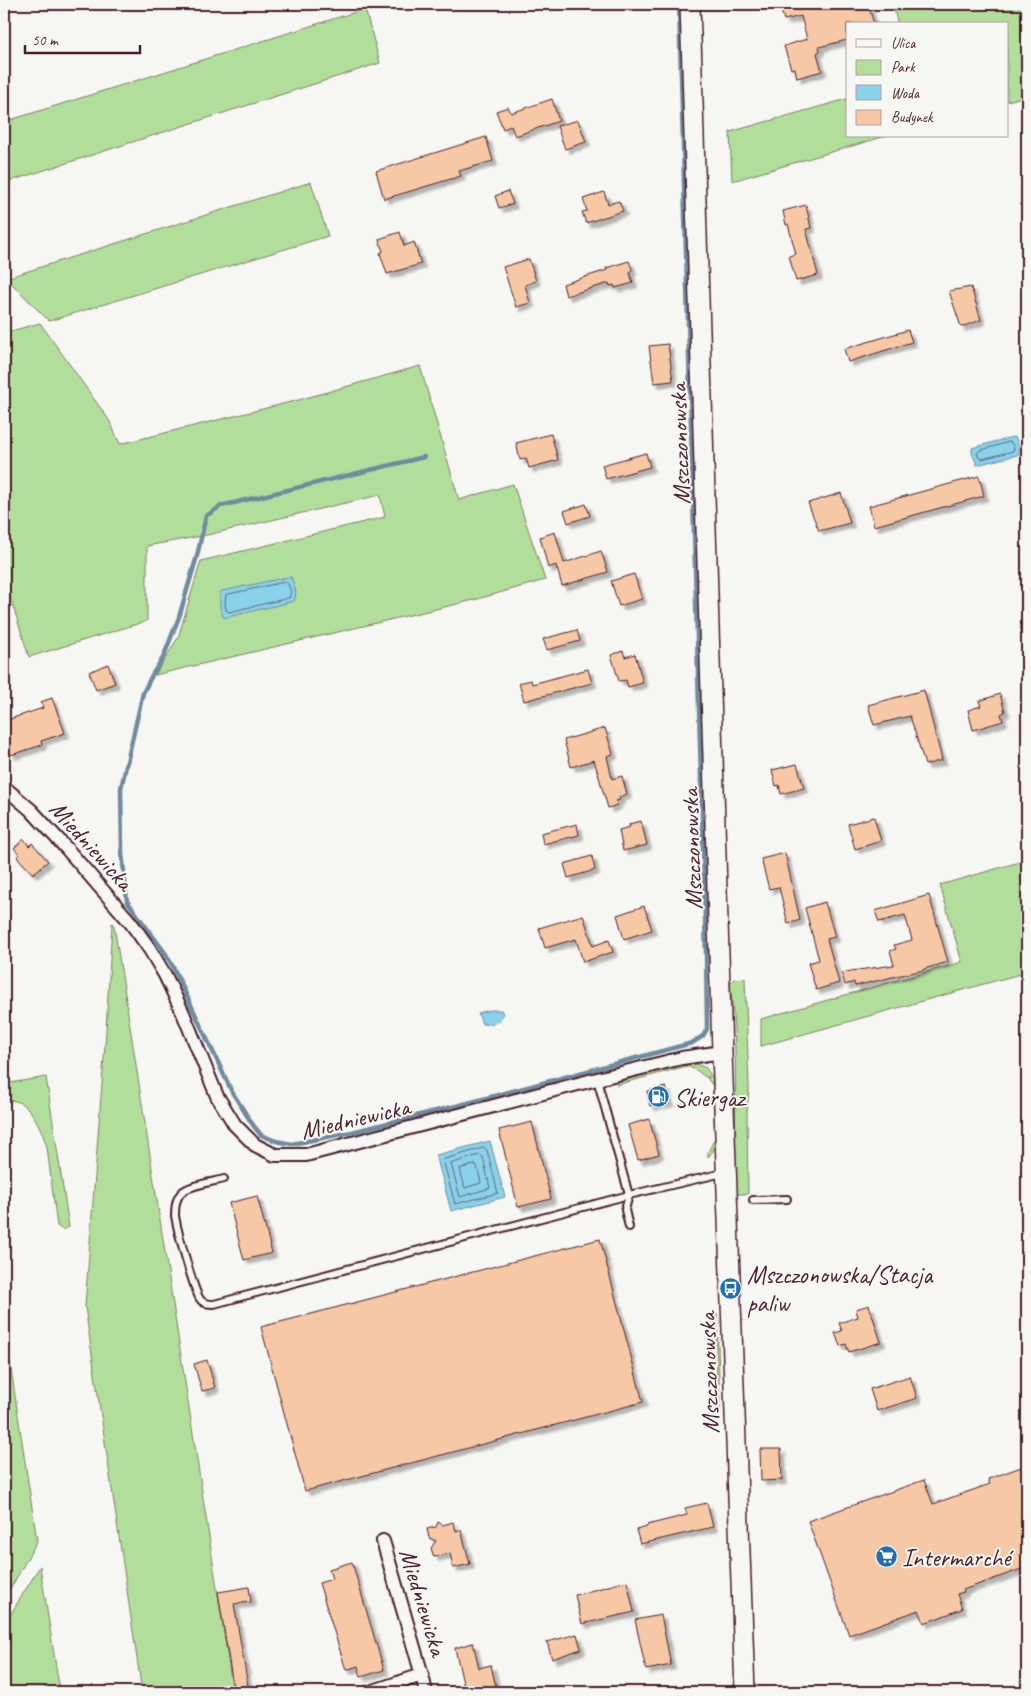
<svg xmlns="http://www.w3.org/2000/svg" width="1031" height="1696" viewBox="0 0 1031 1696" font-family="Caveat,sans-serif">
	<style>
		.green { fill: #b2de9c; stroke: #7e7e64 }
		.water { fill: #89d2ea; stroke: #708a9e }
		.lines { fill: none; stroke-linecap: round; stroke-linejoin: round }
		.shore { stroke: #636777; stroke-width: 1 }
		.stream { stroke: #708a9e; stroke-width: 4.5 }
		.building { fill: #f6c8a5; stroke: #4a1f2b; filter: url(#shadow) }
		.service-casing { stroke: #4a1f2b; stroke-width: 10 }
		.minor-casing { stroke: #4a1f2b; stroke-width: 16 }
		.primary-casing { stroke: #4a1f2b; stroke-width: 22 }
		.service { stroke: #f6f6f2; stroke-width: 6 }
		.minor { stroke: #f6f6f2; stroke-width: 12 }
		.primary { stroke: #f6f6f2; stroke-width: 19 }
		.labels { text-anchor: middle; stroke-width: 4; stroke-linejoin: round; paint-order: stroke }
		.street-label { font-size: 25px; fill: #4a1f2b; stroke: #f6f6f2 }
		.poi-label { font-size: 25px; fill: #4a1f2b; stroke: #f6f6f2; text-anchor: start }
	</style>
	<defs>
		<filter id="shadow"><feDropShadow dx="4.5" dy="4.5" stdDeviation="1" flood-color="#0004"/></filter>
	</defs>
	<rect width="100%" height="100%" fill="#f6f6f2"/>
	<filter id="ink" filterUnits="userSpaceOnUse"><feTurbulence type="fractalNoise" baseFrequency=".02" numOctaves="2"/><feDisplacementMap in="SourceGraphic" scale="10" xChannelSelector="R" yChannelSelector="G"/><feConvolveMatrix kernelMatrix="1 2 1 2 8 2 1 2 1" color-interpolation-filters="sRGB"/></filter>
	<g filter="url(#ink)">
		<path class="green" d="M914,4h113v92l-20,5v-77h-109l-4,-14z
			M365,9l15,54 -376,120v-61z
			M847,99v37h39l-154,45 -2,-49z
			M311,182l17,54 -279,85 -43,-43z
			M40,323l69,97 11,24 175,-43 125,-35 39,134 54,-16 32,96 -71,20 -319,75 23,-37 23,-77 184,-44 -5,-22 -173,40 -60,11v75l-118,36 -21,-67 -4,1v-258z
			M1027,860v112l-266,74v-27l201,-57 -22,-77z
			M112,923l2,3 11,68 108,698h-91l-57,-385 21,-276z
			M745,978l4,109 -2,27 1,80h-12c-2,-70 3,-141 -6,-211l4,-4z
			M687,1064h9l10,4 7,11 4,62 -4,10 -5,6v-5l7,-14 -2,-52 -5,-7 1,-3 -2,2 -11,-8 -9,-4 -71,19 3,-3 16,-5 2,1 2,-2z
			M46,1077l23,150c-6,3 -7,3 -12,-1l-10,-79c-6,-19 -18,-52 -43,-46v-17z
			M715,1314h2l3,96 -2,7z
			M4,1323l33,218 -33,59z
			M40,1566l20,126h-56v-67z"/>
		<path class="water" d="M1012,437l4,1 3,9v7l-2,1 -40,10 -5,-12v-5z
			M288,577h3c3,8 7,16 3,24l-70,17c-5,-7 -4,-16 -4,-25l2,-2z
			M491,1010h10l2,3c-1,9 -13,12 -21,11l-4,-11z
			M490,1141l15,56 -54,14 -15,-56z"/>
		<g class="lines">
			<path class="shore" d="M1010,442l2,2 2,4 -1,3 -31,8 -3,-1 -2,-5 2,-2z
				M286,582c4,3 6,11 3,16l-60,14 -3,-2 -1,-8 1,-7z
				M484,1148l3,2 11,43 -43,11 -12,-44z
				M480,1155l3,2 7,31 -30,9 -9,-33z
				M475,1165l2,1 4,17 -16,5 -5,-19z"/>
			<path class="stream" d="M424,457l-203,49 -15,10 -9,40 -18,61 -16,41 -11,17 -9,18 -22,95 1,65 5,48 39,53 8,15 58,123 21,33 8,10 15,6 16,3 60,-12 116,-29 224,-60 11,-7 4,-7 -1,-75 -27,-950"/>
		</g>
		<path class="building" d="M779,4h89l6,20h-27v16l-28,7 1,4 -3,2 5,18 -25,7 -2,-10 -4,1 -7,-23 23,-7 -6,-23 -17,4z
			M552,99l7,22 -44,15 -4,-10 -8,3 -7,-18 12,-4 3,6z
			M578,120l8,22 -21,7 -8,-23z
			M486,137l7,24 -34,10 2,5 -77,23 -8,-28z
			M508,191l5,13 -14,4 -4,-12z
			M604,192l4,12 11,-3 4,10 -37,12 -4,-11 5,-1 -4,-12z
			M806,205l5,23 -5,1 12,46 -22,6 -7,-25 7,-2 -8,-30 -2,1 -3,-14z
			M400,232l4,14 10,-4 7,22 -34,10 -7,-21 3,-1 -4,-13z
			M529,259l7,22 -11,4 5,18 -14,4 -13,-40z
			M629,261l3,8 -2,4 3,10 -18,5 -1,-3 -4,1 -1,-3 -43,13 -3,-12 44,-14 -1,-2z
			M971,287l10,33 -20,7 -12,-36z
			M908,330l4,12 -64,20 -4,-13z
			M668,344l5,37 -19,2 -5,-37z
			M551,434l7,26 -29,8 -3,-10 -6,2 -4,-17z
			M646,453l4,14 -44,12 -4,-14z
			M979,476l5,20 -110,30 -5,-20z
			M841,493l9,30 -31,8 -11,-28z
			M586,504l4,12 -22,7 -4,-12z
			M555,532l9,31 37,-12 7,21 -46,14 -6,-21 -8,3 -8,-31z
			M634,574l8,25 -23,7 -8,-25z
			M577,630l3,11 -33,9 -4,-11z
			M623,651l2,6 10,-3 8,29 -15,4 -2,-7 -7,1 -8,-26z
			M108,664l7,19 -19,7 -7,-18z
			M588,669l4,14 -68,18 -5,-18 12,-3 1,4z
			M924,690l18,70 -17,5 -15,-49 -36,9 -6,-20z
			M1000,694l5,18 -4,2 2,7 -30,9 -5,-20 13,-4 -2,-5z
			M52,698l13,35 -24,8 1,4 -31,10 -7,-22v-12l39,-13 -2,-6z
			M605,728l8,26 -6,2 5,23 10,-3 5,18 -8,3 1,3 -4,1 1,4 -9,3 -14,-48 -23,7 -7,-27z
			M797,764l7,24 -23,6 -2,-9 -3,1 -4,-16z
			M874,817l7,24 -26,8 -7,-25z
			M641,821l6,24 -24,6 -4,-21 11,-3 -1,-3z
			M577,824l2,11 -36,9 -2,-11z
			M24,839l5,7 3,-3 16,18 -15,13 -16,-17 2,-3 -5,-6z
			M785,853l15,67 -12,4 -9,-37 -10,2 -8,-30z
			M592,856l3,14 -27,8 -4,-14z
			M929,895l19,67 -24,7v1l-27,6 -42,10 -1,-4 -9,3 -3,-12 9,-2 43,-6 -4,-14 6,-2 -2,-4 18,-5 -7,-25 -26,7 -4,-11z
			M825,902l10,35 -8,2 12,44 -23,7 -8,-27 11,-3 -14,-52z
			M644,906l8,24 -28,9 -7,-24z
			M583,915l10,31 16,-6 4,12 -30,10 -7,-23 -31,9 -6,-20z
			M666,1087l3,15 -19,4 -3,-15z
			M649,1119l10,35 -21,6 -10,-35z
			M532,1122l19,77 -33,8 -19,-77z
			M257,1196l15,57 -28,7 -15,-57z
			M600,1239l43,163 -338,89 -44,-164z
			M869,1305l12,37 -32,10 -3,-8 -6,2 -5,-13 7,-2 -3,-8 19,-6 -2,-8z
			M207,1360l8,28 -13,3 -8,-27z
			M910,1376l7,22 -40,13 -7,-22z
			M760,1449h21l1,31 -21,1z
			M1027,1465v102l-64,23 1,2 -7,2 5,15 -38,14 -5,-13 -70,25 -41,-114 116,-41 9,24 57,-20 -2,-5z
			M707,1503l6,24 -73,17 -4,-14 11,-3v-2l40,-10 -2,-7z
			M438,1522l5,3 10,-3 3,9 5,-1 9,34 -17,4 -3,-15 -16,4 -3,-9 5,-7 -7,-3 -2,-9 9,-2z
			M352,1562l32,108 -23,7 -3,-11 -12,4 -27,-87 13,-4 -3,-10z
			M627,1581l7,31 -52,12 -7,-29z
			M249,1587l2,15 -17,2 15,88h-15l-16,-100z
			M661,1615l10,50 -25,5 -11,-50z
			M577,1634l4,15 -29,10 -5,-17z
			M473,1643l6,25 12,-3 6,27h-32l-10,-44z"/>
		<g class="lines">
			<defs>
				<path id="service" d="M597,1079l32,116 -4,15 4,17
					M224,1179c-11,3 -36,6 -43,14 -5,5 -6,15 -6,22 1,11 19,76 25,84 3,5 9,5 14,5l415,-109 94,-22
					M753,1200l34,-1"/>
				<path id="minor" d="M4,787l27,23 36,39 64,74 18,25 16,27 18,38 34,83 18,29 20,20 20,10h31l291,-76 85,-21 40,-6
					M383,1541l39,134 4,17
					M370,1692l52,-17"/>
				<path id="primary" d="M690,4l32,1048 23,640"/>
			</defs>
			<use href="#service" class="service-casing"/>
			<use href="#minor" class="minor-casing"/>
			<use href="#primary" class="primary-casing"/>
			<use href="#service" class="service"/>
			<use href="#minor" class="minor"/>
			<use href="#primary" class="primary"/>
		</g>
	</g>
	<defs>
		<symbol id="fuel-disc" viewBox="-11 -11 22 22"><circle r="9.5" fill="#1f6fb2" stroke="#f6f6f2"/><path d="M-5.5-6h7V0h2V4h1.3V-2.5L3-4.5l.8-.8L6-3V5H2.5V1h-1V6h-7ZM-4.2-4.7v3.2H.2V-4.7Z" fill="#fff"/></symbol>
		<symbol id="bus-disc" viewBox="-11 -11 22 22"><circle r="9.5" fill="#1f6fb2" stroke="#f6f6f2"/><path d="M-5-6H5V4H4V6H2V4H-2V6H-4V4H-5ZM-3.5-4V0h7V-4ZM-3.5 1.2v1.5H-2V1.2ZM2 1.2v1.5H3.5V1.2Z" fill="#fff"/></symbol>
		<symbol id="supermarket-disc" viewBox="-11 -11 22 22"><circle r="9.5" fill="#1f6fb2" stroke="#f6f6f2"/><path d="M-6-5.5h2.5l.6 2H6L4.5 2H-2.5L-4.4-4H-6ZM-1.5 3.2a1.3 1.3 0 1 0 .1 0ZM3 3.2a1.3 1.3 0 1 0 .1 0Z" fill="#fff"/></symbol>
	</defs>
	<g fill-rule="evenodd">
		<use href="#fuel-disc" x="646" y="1084" width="25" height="25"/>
		<use href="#bus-disc" x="718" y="1276" width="25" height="25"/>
		<use href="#supermarket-disc" x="874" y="1544" width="25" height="25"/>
	</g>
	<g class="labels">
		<g class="street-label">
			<text transform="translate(679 444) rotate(-92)" y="9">Mszczonowska</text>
			<text transform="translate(92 845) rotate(48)" y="9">Miedniewicka</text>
			<text transform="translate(691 849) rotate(-92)" y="9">Mszczonowska</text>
			<text transform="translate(355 1118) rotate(-13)" y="9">Miedniewicka</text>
			<text transform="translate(708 1373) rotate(-92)" y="9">Mszczonowska</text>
			<text transform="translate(424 1602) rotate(73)" y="9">Miedniewicka</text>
		</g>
		<g class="poi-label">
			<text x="674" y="1106">Skiergaz</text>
			<text x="747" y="1283">Mszczonowska/Stacja<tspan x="747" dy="29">paliw</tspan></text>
			<text x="902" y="1566">Intermarché</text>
		</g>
	</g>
	<rect width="1031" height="1696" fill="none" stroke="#f6f6f2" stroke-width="20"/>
	<rect x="10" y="10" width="1011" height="1676" fill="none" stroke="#4a1f2b" stroke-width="2" filter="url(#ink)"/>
	<rect x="846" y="22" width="162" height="115" fill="#f6f6f2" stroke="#b1a0a2"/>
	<rect x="856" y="39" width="25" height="8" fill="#f6f6f2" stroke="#b1a0a2"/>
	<text x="891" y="48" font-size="15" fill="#4a1f2b">Ulica</text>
	<rect x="856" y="60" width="25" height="15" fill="#b2de9c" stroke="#b1a0a2"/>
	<text x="891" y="72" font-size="15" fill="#4a1f2b">Park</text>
	<rect x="856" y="85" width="25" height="15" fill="#89d2ea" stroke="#b1a0a2"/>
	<text x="891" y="98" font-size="15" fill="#4a1f2b">Woda</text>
	<rect x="856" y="110" width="25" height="15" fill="#f6c8a5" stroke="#b1a0a2"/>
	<text x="891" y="122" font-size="15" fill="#4a1f2b">Budynek</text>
	<path d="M25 45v8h115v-8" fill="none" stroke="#4a1f2b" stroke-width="2.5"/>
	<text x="32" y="45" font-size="15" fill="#4a1f2b" stroke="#f6f6f2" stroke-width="4" paint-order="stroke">50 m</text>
</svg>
